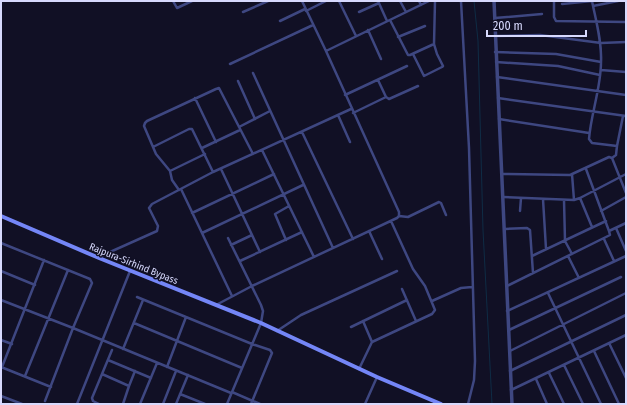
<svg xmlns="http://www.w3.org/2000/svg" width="627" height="405" viewBox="0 0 627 405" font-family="'Fira Sans Condensed',sans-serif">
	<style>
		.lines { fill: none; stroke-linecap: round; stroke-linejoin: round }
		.stream { stroke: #0f2c45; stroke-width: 1 }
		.minor { stroke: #3e4781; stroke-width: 2.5 }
		.tertiary { stroke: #3e4781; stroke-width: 3.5 }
		.secondary { stroke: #7486f7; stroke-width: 4 }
		.labels { text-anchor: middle; stroke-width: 3; stroke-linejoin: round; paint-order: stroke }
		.street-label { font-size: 10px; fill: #d7d9fd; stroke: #111025 }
	</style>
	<rect width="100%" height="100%" fill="#111025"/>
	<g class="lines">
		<path class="stream" d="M474,1l4,40 5,189 9,174"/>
		<path class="minor" d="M173,1l4,7 15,-7
			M302,1l24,50 103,-50
			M339,1l17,35
			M378,1l9,20
			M400,1l6,11
			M419,1l2,4
			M461,1l8,147 6,213 -1,19 -6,24
			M554,1v16l2,4 70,1
			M592,1c4,20 10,41 9,61 0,26 -10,51 -12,77l3,4 25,3 -1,9 -4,3
			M562,4l30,-3
			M593,6l25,-5
			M306,11l20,-10
			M243,12l25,-11
			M359,12l20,-9
			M495,18l47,-4
			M390,20l18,35h2l24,-11
			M280,21l25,-12
			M368,30l13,29
			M495,36l45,-1 61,8 25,-1
			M398,37l27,-11
			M495,52l61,2 45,8
			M413,54l11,22 18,-9 1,-1 -6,-12 -3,-10 1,-43
			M496,62l62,4 42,9
			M230,64l83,-39
			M601,70l25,2
			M253,73l80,175
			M497,77l129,18
			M378,80l8,17 3,2 29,-13
			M238,81l17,38
			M345,95l62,-29
			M195,98l21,44
			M498,98l128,18
			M353,113l33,-16
			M338,115l12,27
			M499,119l90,14
			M239,127l31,-16
			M302,132l51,107
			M617,146l6,-30
			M153,147l36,-18h3l21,43
			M202,148l38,-18
			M262,150l52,107
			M221,169l39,83
			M170,171l35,-17
			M502,174l68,1 39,-18 3,1 14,35
			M572,174l2,26
			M181,189l51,107
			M179,190l-7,-10 -2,-9 -14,-17 -12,-28 1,-3 2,-2 69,-32 3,-1 34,66
			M503,197l71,3 6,-2 46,-24
			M580,198l12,29
			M543,199l3,50
			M564,200l1,41 7,13
			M520,211l1,-13
			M601,211l25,-14
			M192,213l82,-39
			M399,216l9,1 31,-15 2,1 5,12
			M616,228l10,23
			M505,229l22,-1 3,2 3,43
			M369,231l13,28
			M609,231l17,-8
			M202,233l101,-48
			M604,239l10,22
			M286,240l-11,-26 14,-8
			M1,243l89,36 2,4 -19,45 158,65
			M231,245l21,-10
			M532,256l74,-35
			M568,256l11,22
			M99,257l58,-26 1,-5 -9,-18 3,-4 61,-32 138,-63
			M240,261l62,-29
			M1,271l34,14
			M507,286l103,-51 -1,-4 -23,-62
			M402,289l14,32
			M548,293l53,111
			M137,297l115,47 18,6 2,3 -21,51
			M1,300l72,28 -28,73
			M432,301l29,-13 11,-1
			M216,305l36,-19 145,-68 2,-2v-4l-73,-161
			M507,311l119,-55
			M363,321l9,21
			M134,323l108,45
			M351,327l56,-27
			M509,330l112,-53
			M277,331l24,-16 96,-44
			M1,340l11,4
			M609,343l17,35
			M123,349l20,-49
			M510,351l116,-58
			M594,351l25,53
			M108,360l43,18
			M564,365l19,39
			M1,367l50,20
			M2,367l42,-107
			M167,367l19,-50
			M359,369l13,-27 60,-28 3,-4 -10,-24 -12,-17 -22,-48
			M510,371l116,-56
			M549,373l15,31
			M102,374l27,12 6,-15
			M25,376l43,-106
			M536,379l11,25
			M511,390l115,-55
			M232,392l28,12
			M180,394l25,10
			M1,396l21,8
			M77,404l53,-133
			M99,404l-6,-3 -1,-3 20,-48
			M123,404l6,-18
			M140,404l17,-41
			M163,404l13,-33
			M176,404l12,-29
			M227,404l34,-81 2,-12 -2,-6 -33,-67
			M365,404l12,-27"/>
		<path class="tertiary" d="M494,1l18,403"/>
		<path class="secondary" d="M1,216l98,42 162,65 116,54 64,27"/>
	</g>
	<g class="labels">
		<g class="street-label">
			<text transform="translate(134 263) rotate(22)" y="4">Rajpura-Sirhind Bypass</text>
		</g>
	</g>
	<rect width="627" height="405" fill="none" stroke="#d7d9fd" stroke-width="4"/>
	<path d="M487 30v6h99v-6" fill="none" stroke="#d7d9fd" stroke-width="2"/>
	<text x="493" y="30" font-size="12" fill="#d7d9fd" stroke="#111025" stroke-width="3" paint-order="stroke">200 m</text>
</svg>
